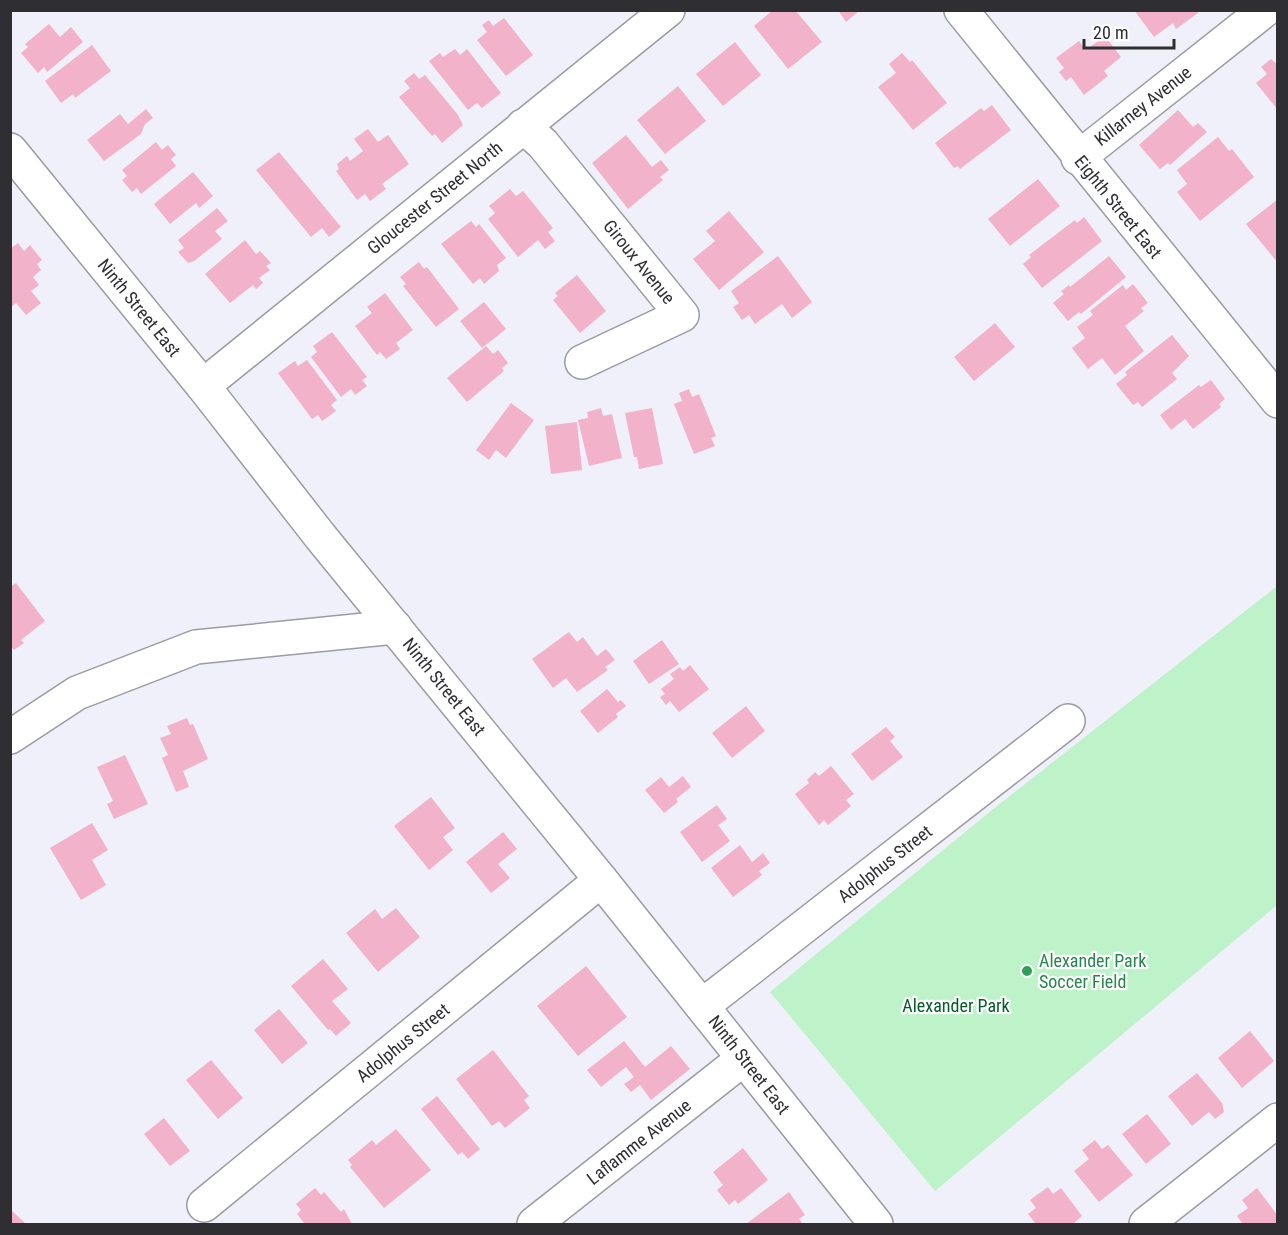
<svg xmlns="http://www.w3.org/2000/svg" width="1288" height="1235" viewBox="0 0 1288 1235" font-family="'Roboto Condensed',sans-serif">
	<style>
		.green { fill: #bef2c8 }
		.building { fill: #f2b2ca }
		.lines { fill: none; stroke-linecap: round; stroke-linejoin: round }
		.minor-casing { stroke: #9a9ba3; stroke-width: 36 }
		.secondary-casing { stroke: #9a9ba3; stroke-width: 36 }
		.minor { stroke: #fff; stroke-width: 33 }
		.secondary { stroke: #fff; stroke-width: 33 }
		.leisure-dot { fill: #2e9e5b; stroke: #fefefe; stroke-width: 2 }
		.labels { text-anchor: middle; stroke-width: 4.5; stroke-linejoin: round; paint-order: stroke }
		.street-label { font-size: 18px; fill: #2f2f33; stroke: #fefefe }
		.leisure-label { font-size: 18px; fill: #27864d; stroke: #fefefe; text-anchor: start }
		.park-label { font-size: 18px; fill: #035b28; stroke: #fefefe }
	</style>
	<rect width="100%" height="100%" fill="#eff0f9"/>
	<path class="green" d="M1277,586v319l-342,286 -165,-199 222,-182z"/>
	<path class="building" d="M773,10h22l27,32 -34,27 -34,-43z
		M838,10h22l-14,12z
		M1134,10h63l1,3 -22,16 -3,-6 -19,14z
		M504,18l29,37 -27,21 -29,-36 10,-8 -5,-7 7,-5 4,6z
		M49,24l11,13 11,-10 12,15 -36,30 -3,-5 -6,6 -17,-20 7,-6 -3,-3z
		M1105,36l16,21 -17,14 4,5 -24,19 -13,-18 -5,4 -7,-9 5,-4 -8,-10 23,-17 7,9z
		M735,42l26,33 -38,31 -27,-32z
		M92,45l19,26 -36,27 -2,-4 -12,9 -16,-22z
		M455,49l5,6 7,-6 34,44 -19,15 -5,-5 -9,7 -39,-49 11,-8 3,4z
		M902,53l8,9 2,-2 35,43 -34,27 -35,-43 18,-14 -7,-9z
		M1271,59l7,6v45l-22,-27 11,-9 -6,-7z
		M414,73l5,6 6,-4 33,40 5,10 -21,18 -7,-9 -3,2 -33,-39 11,-9 -6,-7z
		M678,86l28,35 -41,33 -28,-34z
		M992,105l19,25 -51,39 -2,-3 -4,2 -19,-25 46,-35 3,3z
		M146,109l7,9 -8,6 -4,10 -37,27 -17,-21 33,-26 8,10z
		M1178,110l15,17 5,-4 9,9 -37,33 -2,-2 -8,6 -21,-24z
		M368,129l10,13 10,-7 21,29 -27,20 4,5 -16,12 -5,-7 -8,6 -21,-29 3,-2 -2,-5 10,-8 3,5 13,-10 -9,-12z
		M626,135l26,32 9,-7 8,10 -9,7 3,3 -35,29 -36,-46z
		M1218,137l11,14 3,-2 22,28 -54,44 -23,-29 10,-8 -10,-14z
		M156,142l6,8 6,-5 8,10 -5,4 5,7 -35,28 -4,-6 -5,4 -10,-12 5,-4 -5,-6z
		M279,152l62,75 -12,10 -7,-9 -11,9 -55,-67z
		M193,172l20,24 -14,12 -3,-5 -26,21 -16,-20z
		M1038,179l22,27 -50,40 -22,-27z
		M510,189l6,7 7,-5 30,37 -5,4 7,9 -10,8 -7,-9 -20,17 -30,-38 7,-6 -6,-7z
		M1278,199v64l-32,-39z
		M217,208l11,13 -13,10 7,8 -28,22 -6,2 -10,-11 6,-4 -6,-8z
		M729,211l35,41 -45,38 -26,-31 22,-18 -9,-10z
		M1084,217l18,24 -60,47 -19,-24 8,-7 -2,-2 46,-35 2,3z
		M471,221l5,6 3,-3 27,34 -9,7 2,6 -15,13 -4,-6 -7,6 -32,-40z
		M245,240l11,14 4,-3 11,12 -5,3 4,4 -11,8 4,5 -7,6 -3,-4 -23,18 -25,-29z
		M18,243l6,8 6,-6 12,15 -5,4 4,6 -8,7 6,8 -8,6 10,12 -15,12 -10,-12 -6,5v-59z
		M778,256l34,46 -20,16 -10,-14 -27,20 -6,-9 -7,5 -9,-13 6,-4 -8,-12z
		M1109,256l17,21 -45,37 -2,-2 -11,9 -15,-18 11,-9 -3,-3 8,-6 1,2z
		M419,262l5,7 3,-2 32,42 -23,18 -33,-41 3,-2 -6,-7z
		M577,275l29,36 -26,22 -27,-33 5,-4 -3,-3z
		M1133,284l15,19 -7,5 3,3 -19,15 19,25 -29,24 -13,-17 -14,11 -16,-21 13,-10 -8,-11 16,-12 -3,-4 33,-26 3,5z
		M385,293l28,37 -17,13 4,6 -14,10 -6,-7 -3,3 -22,-29 17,-13 -5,-6z
		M484,302l22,27 -24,19 -22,-27z
		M995,323l20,24 -41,34 -20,-24z
		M332,332l35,45 -5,3 5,6 -12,9 -4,-6 -10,8 -30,-40 6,-5 -4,-6z
		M1172,335l17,21 -17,17 5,6 -35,28 -4,-5 -5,3 -17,-21 11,-9 -2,-3z
		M486,346l7,8 5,-4 10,13 -6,5 2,3 -37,31 -20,-24z
		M307,360l30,40 -6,5 5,6 -14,10 -4,-6 -6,4 -34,-46 17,-12 3,5z
		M1211,380l14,19 -6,5 2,3 -28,22 -8,-10 -14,11 -11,-15 39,-30 2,2z
		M689,389l3,8 7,-3 17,42 -5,2 4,8 -21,8 -20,-50 8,-3 -3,-8z
		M511,403l23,17 -28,38 -10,-8 -7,10 -13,-10z
		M601,408l2,8 9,-2 10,44 -33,8 -11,-46 10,-2 -1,-6z
		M652,408l11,56 -24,5 -2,-12h-3l-9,-44z
		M577,422l5,48 -31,4 -6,-48z
		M16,583l29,38 -24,19 3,3 -10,7 -4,-4v-59z
		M569,632l8,10 6,-5 14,19 9,-7 9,11 -10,7 3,3 -31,22 -11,-14 -13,10 -21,-29z
		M662,640l17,24 -30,20 -16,-23z
		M690,665l19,24 -30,23 -9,-11 -4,4 -6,-8 5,-3 -4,-5 13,-10 -4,-5 10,-7 3,4z
		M607,689l11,13 3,-2 5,6 -10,8 2,3 -20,16 -18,-22z
		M746,706l19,25 -33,27 -20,-25z
		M187,718l3,7 3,-1 15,35 -25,12 6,16 -13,5 -14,-34 6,-3 -8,-17 11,-4 -4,-8z
		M886,727l9,10 -5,4 13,16 -31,24 -21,-27z
		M125,755l23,49 -34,15 -7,-15 6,-3 -16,-34z
		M831,766l23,28 -8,6 5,6 -23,19 -4,-5 -5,5 -24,-31 14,-11 -2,-3 8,-8 4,4z
		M683,776l8,11 -15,12 2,3 -14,11 -19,-23 16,-13 8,10z
		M431,797l24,31 -12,9 10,13 -24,20 -35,-44z
		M717,805l10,14 -9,6 12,16 -28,21 -22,-30z
		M92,823l16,27 -16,10 14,25 -25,15 -31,-52z
		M503,832l14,17 -19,15 12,14 -19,15 -25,-31z
		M740,845l12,17 11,-9 7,10 -11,8 3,4 -29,22 -22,-29z
		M396,908l24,29 -42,35 -32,-39 29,-24 7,10z
		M323,959l25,30 -16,12 19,22 -15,13 -6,-7 -2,1 -37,-44z
		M586,966l41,51 -49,39 -41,-50z
		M279,1009l29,34 -26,21 -28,-34z
		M1250,1031l24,30 -32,27 -24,-30z
		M624,1041l21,26 26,-21 19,23 -39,31 -11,-15 -9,7 -7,-8 10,-7 -8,-10 -25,20 -14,-17z
		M493,1050l36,46 -5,4 6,8 -25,20 -6,-7 -7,5 -36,-47z
		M211,1060l32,38 -25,21 -32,-39z
		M1197,1073l25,30 2,9 -9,7 -6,-7 -17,14 -24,-30z
		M437,1096l43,53 -12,10 -6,-7 -4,3 -37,-46z
		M1147,1114l24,30 -25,20 -24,-30z
		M164,1118l26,33 -20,15 -26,-32z
		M396,1129l35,41 -47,38 -34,-41 2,-2 -4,-5 24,-20 4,5z
		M1095,1140l7,9 6,-4 25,30 -34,27 -25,-31 15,-12 -7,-9z
		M743,1148l25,32 -30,24 -3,-4 -6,5 -12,-15 6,-5 -10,-13z
		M1048,1187l5,7 8,-6 21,28 -8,7v1h-38l-8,-10 8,-6 -6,-8z
		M315,1188l6,7 3,-3 17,20 3,-3 8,15h-47l-8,-10 4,-4 -5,-6z
		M1257,1188l21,28v8h-35l-6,-8 11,-8 -6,-8z
		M789,1192l16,23 -6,4 4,5h-57z
		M10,1209l16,15h-16z"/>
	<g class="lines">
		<defs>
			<path id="minor" d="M961,10l317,391
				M523,126l20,18 139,171 -100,47
				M1078,158l187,-148
				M203,386l465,-376
				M10,737l67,-44 119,-46 199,-20
				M702,1006l366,-285
				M204,1205l397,-325
				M534,1224l209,-165
				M1146,1224l132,-104"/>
			<path id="secondary" d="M10,150l193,236 117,150 281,344 275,344"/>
		</defs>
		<use href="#minor" class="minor-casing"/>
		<use href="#secondary" class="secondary-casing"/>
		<use href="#minor" class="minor"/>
		<use href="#secondary" class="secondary"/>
	</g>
	<circle class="leisure-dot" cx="1027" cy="971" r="6"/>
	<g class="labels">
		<g class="street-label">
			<text transform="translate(1143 106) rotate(-38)" y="6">Killarney Avenue</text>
			<text transform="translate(435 198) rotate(-39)" y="6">Gloucester Street North</text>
			<text transform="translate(1118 207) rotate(51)" y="6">Eighth Street East</text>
			<text transform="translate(639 262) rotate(51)" y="6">Giroux Avenue</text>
			<text transform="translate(139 308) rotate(51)" y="6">Ninth Street East</text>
			<text transform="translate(444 687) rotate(51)" y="6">Ninth Street East</text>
			<text transform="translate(885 864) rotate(-38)" y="6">Adolphus Street</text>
			<text transform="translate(403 1043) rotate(-39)" y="6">Adolphus Street</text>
			<text transform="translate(749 1065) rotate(52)" y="6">Ninth Street East</text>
			<text transform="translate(639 1142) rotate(-38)" y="6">Laflamme Avenue</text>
		</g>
		<g class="leisure-label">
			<text x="1039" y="967">Alexander Park<tspan x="1039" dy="21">Soccer Field</tspan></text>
		</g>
		<g class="park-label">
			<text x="956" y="1012">Alexander Park</text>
		</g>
	</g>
	<rect width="1288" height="1235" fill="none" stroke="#2f2f33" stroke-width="24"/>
	<path d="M1084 39v9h90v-9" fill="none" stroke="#2f2f33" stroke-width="3"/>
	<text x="1093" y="39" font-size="18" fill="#2f2f33" stroke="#fefefe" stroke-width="4.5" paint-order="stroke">20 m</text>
</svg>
